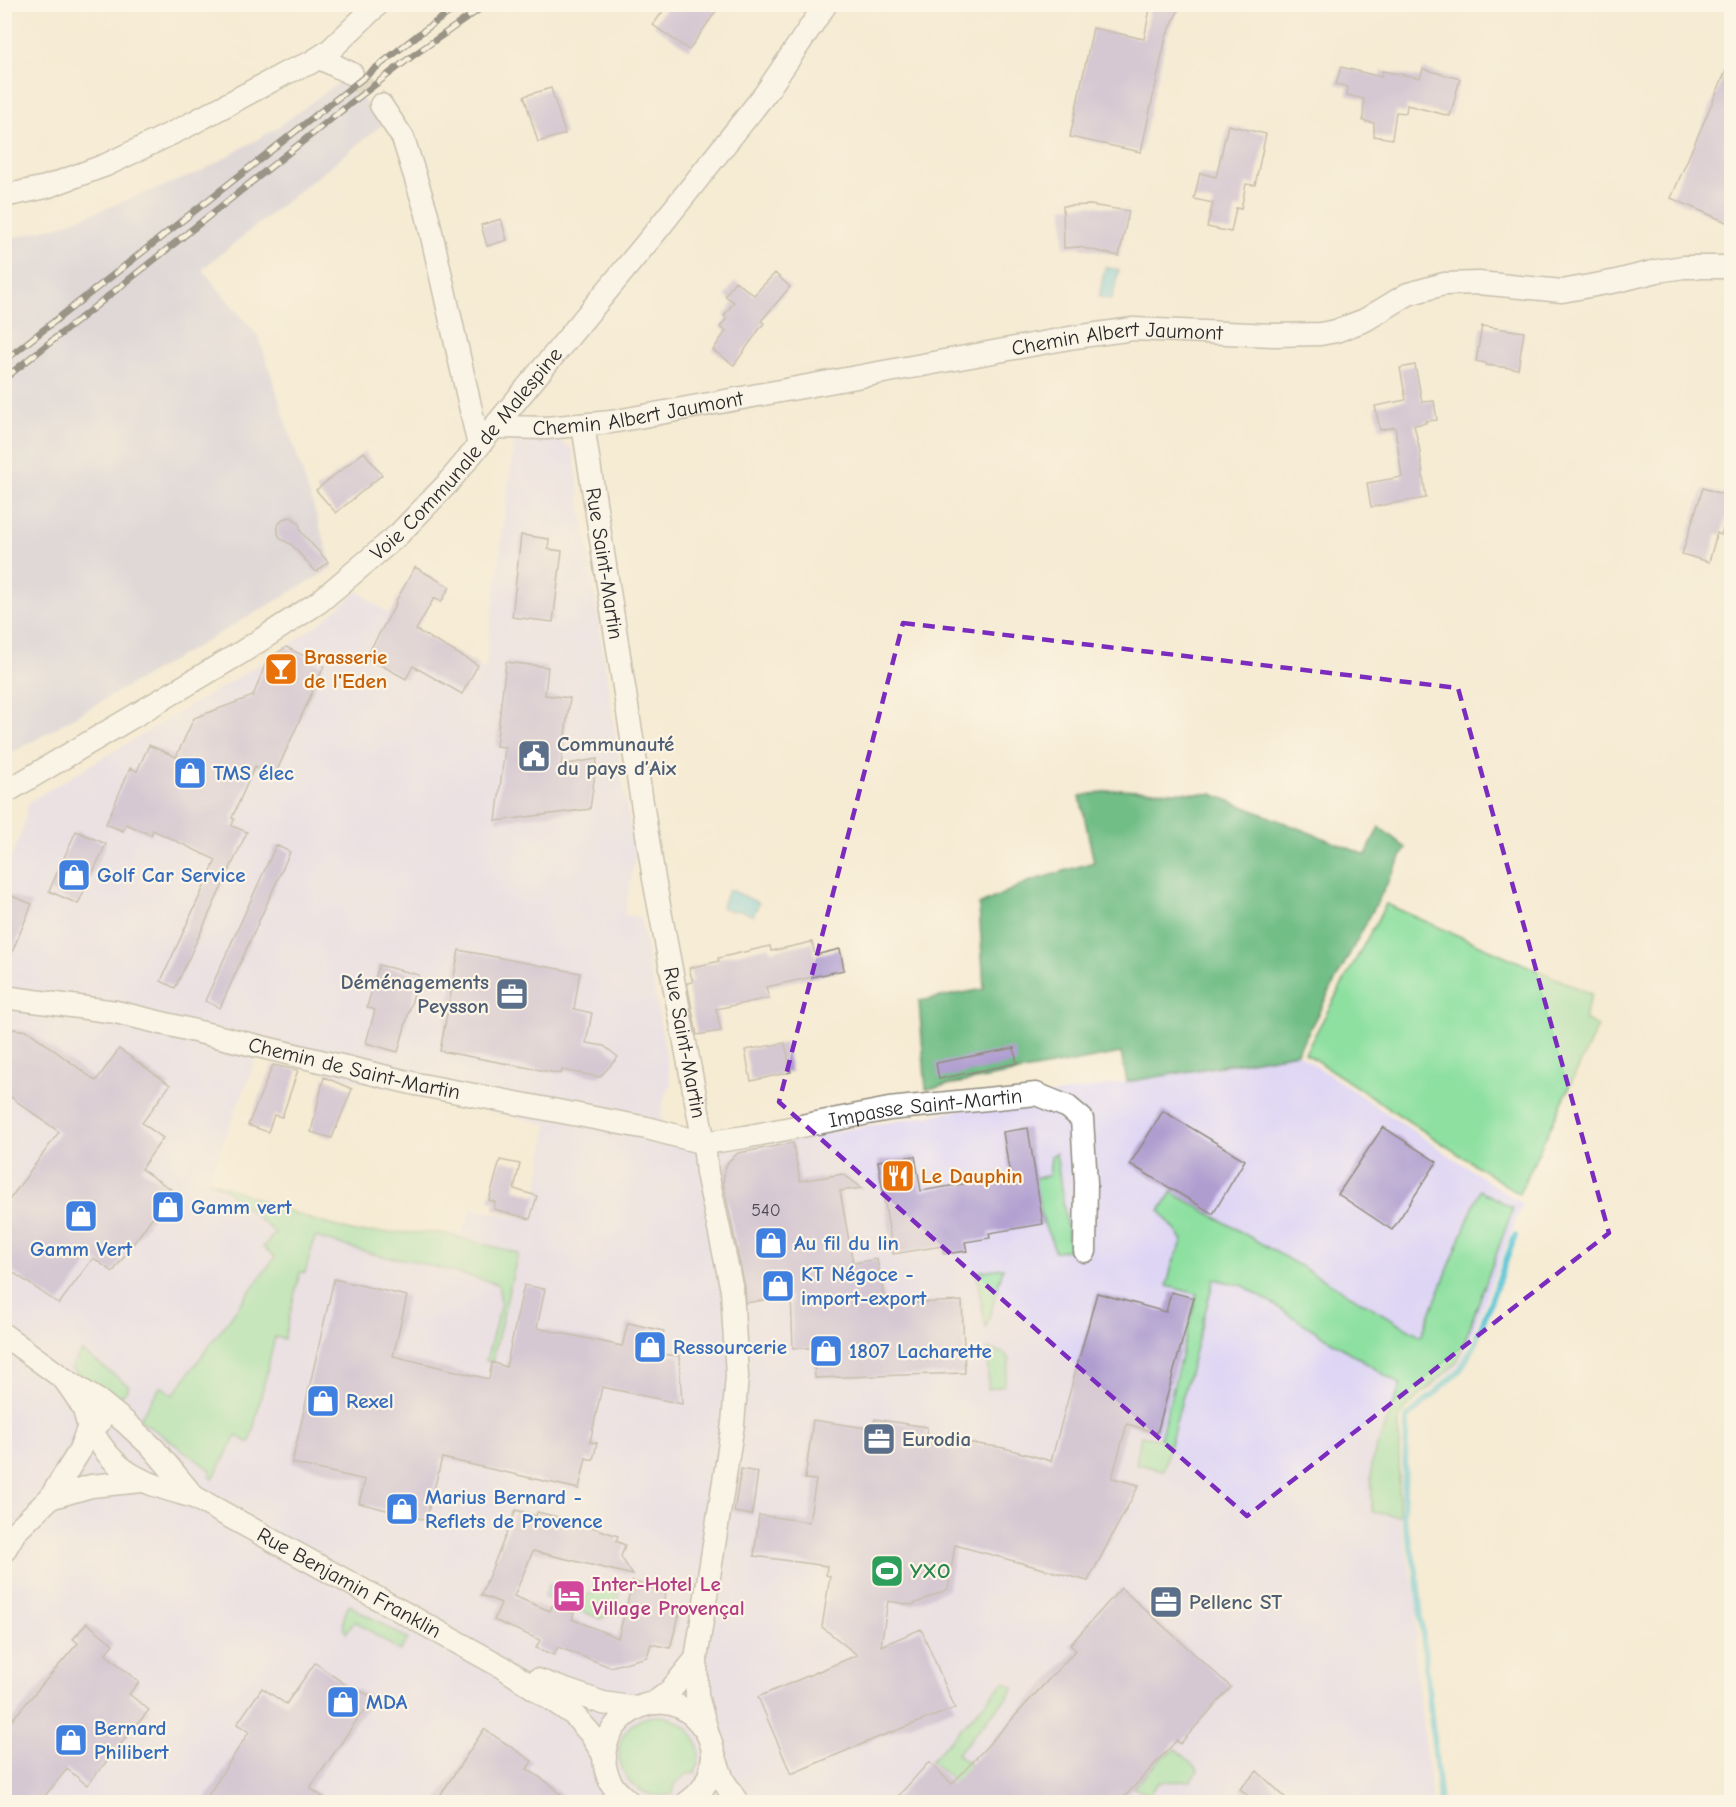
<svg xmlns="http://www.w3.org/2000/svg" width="1736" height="1807" viewBox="0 0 1736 1807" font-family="'Comic Neue',sans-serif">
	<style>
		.built { fill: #ded5f5; fill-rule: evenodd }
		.industrial { fill: #c3c1db }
		.green { fill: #8ee0a1; stroke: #5c8666; stroke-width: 1.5 }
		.forest { fill: #72be87; stroke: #4e7459; stroke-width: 1.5 }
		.water { fill: #5cc6d8; stroke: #447882; stroke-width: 1.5 }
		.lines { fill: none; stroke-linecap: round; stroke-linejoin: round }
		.stream { stroke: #5cc6d8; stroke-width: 6 }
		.building { fill: #af9dd0 }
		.street-tunnel { stroke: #cdc5b1; stroke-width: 22; stroke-dasharray: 22 11; stroke-linecap: butt }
		.street-casing { stroke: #908b7f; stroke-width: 25 }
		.street { stroke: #fff; stroke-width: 22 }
		.rail-casing { stroke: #2b2b2b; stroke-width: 7 }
		.rail { stroke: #fcf5e5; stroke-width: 4.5; stroke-dasharray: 14; stroke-linecap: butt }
		.marked { fill: none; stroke: #7b2cbf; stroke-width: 4.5; stroke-dasharray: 12 8; stroke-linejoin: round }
		.labels { text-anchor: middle; stroke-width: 4.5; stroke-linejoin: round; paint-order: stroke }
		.number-label { font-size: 18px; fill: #4c4854 }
		.street-label { font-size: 21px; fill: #2b2b2b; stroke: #fcf5e5 }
		.food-label { font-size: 21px; font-weight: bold; fill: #c56008; stroke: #fcf5e5; text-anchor: start }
		.service-label { font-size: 21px; font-weight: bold; fill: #4e5e75; stroke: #fcf5e5; text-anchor: start }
		.shop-label { font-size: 21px; font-weight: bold; fill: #366cbe; stroke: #fcf5e5; text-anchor: start }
		.leisure-label { font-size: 21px; font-weight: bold; fill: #27864d; stroke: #fcf5e5; text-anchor: start }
		.hotel-label { font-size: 21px; font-weight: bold; fill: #b23c85; stroke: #fcf5e5; text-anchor: start }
	</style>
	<rect width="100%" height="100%" fill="#fcf5e5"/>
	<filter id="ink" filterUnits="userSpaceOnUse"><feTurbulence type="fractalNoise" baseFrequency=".0167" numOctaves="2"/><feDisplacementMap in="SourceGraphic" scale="12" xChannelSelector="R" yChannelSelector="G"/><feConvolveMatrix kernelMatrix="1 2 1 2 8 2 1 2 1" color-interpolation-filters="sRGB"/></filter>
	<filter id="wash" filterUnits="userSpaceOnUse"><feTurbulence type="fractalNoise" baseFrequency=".008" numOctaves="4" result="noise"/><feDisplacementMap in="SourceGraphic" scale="24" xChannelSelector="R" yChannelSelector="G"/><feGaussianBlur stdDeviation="1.35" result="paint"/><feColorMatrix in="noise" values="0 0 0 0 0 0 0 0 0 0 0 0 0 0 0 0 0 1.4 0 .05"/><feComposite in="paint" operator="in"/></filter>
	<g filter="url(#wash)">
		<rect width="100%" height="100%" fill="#f6ebd3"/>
		<path class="built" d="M556,438l17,12 52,350 11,52 -12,63 17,2 30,167 -7,13 -3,19 6,26 71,6 559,-95 225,151 -62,161 -56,45 -5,10v96l19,91 -2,13v51l16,131h-1427l-1,-929 18,-41 7,-30 238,-142 53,-37 38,-32 32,24 95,54 29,-228zM257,1057l290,68 -10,71 -7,23 -58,-10 -11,25 -106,-2 -42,-12 -105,-40zM524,1285l21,4 -8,39 85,18 6,-23 36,8 -5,23 20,3 3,46 -176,-36z"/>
		<path class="industrial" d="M343,79l34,36 5,10 -180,144 57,68 74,231 -328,189v-517l56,-15 139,-53 75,-43z"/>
		<path class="green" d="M1386,904l206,90 -8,25 14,7 -79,168 -214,-141z
			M1056,1153l14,97 -16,1c-2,-13 -3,-11 -8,-22 -6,-15 -7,-34 -13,-51l16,-2 2,-20z
			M208,1180l105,40 42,12 86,1 77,20 -26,109 -6,-1 15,-58 -3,-19 -89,-24 -29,-4 -65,-19 -10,36 -5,-1 -16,67 -9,-2 -25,106 -14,-7 -23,43 -4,-3 2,-6 -72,-51 22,-33 12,9 102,-138 -12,-10 12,-14 -50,-44z
			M1480,1190l33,18 -56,154 -53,48 -5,10v96l-27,-4 -1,-49 30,-78 -157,-99 -30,-7 -51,192 -27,-8 5,-27 19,3 37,-145 -30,-8 5,-21 11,-25 -23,-29 12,-19 249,144z
			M1003,1268l-17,61 -10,-57z
			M988,1349l16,4 6,6 -6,26 -16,4z
			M82,1351l47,35c-4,9 -8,11 -18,12l-40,-30z
			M605,1588l14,6 -5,20h-5l-8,5 -20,-8 6,-16z
			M349,1605l59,34 -8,12 -45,-30 -9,12c-6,-10 -1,-19 3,-28z
			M1004,1682l11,6 -58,66 13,11 7,37 -46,-41z
			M662,1716c28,7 45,27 33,57l-8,1 -12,10 -2,10c-53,13 -77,-63 -25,-77 4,-1 10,-1 14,-1z
			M1177,1749l21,21 -8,11 -31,1 -10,12 -16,-6 29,-31z"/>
		<path class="forest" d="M1120,789l92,5 154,61 13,-28 27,21 -109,205 -170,29 -6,-29 -195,36 -7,-88 65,-12 -5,-84 49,-23 66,-20 -14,-66z"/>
		<path class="water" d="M1105,267l14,3 -7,30 -13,-3z
			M729,889l30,14 -6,13 -11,-5h-12l-9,-4z
			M549,1584l18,7 2,-3 6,2 -2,3 5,3 -4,13 -30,-12z"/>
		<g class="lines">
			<path class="stream" d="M1440,1802l-24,-233 -13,-53 4,-98 53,-48 14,-24 41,-110"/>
		</g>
		<g id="blocks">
			<path class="building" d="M668,4h53l-32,46 -36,-25z
				M1151,4h18l10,5 -13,28 -25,115 -71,-15 23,-109 51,11z
				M1731,59v165l-60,-26z
				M1341,67l40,10 1,-6 38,7 3,-9 37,10 -10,37 -43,-11 -1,8 -10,-1 -4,27 -18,-3v-13l-11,-2 1,-22 -17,-4 1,-8 -12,-3z
				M551,88l14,46 -27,8 -14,-46z
				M1228,125l38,9 -11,51 -9,-1 -5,25 -5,-1 -5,24 -24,-5 6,-24 -19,-4 6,-26 16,4z
				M1090,205l39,6 -10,45 -40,-9 -15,1 -1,-42z
				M501,219l6,21 -20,6 -6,-21z
				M775,273l15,14 -29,34 3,2 -30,42 -21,-15 13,-19 -6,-4 7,-9 -3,-2 10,-14 -9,-6 10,-15 19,14z
				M1482,326l42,6 -6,37 -32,-4v-2l-10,-2z
				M1415,365l7,37 12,-1 3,19 -12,1 1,2 -12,2 5,21 7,52 -55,9 -4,-24 35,-6 -7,-50 -15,3 -5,-24 31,-6 -6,-32z
				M364,452l18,23 -46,38 -20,-23z
				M1703,488l28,9v6l-10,32 -4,-2 -8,29 -27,-8z
				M291,517l8,6 2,9 27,30 -12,10 -24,-27 -11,-6 -3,-5v-9l5,-6z
				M521,535l28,4 -1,10 14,2 -9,71 -41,-5z
				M415,567l35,20 -9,15 -7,-4 -18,32 62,35 -16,29 -49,-28 -7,13 -40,-22 30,-53 -1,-1z
				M286,647l38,19 -49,109 -20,-9 -23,52 2,1 -2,7 15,6 -72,156 -14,-7 55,-121 -63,-30 -2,5 -25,-11 -3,7 -17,-7 24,-56 7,3 12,-26 27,12 18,-39 59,-22 14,-36z
				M506,662l42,5 -3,28 25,3 -9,67 36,-6 -7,50 -94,12 9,-74 -9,-1z
				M76,831l30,13 -28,60 -29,-13z
				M276,845l14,7 -70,156 -15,-7z
				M4,893l28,11 -27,65h-1z
				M812,942l3,13 25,-6 4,21 -78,17 3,11 -53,11 5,22 -24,4 -10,-52 6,-1 -4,-14 30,-7 -1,-3 52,-12 1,5z
				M459,950l121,23 -6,36 18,4 -6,30 18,3 14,11 -18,20 -38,-7 -1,4 -121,-23z
				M379,965l40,10 -21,77 -32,-9 9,-33 -8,-3z
				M4,1028l24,3 68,50 23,-32 51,36 -28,38 21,15 -22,31 31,21 -59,82 -20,-14 -34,46 -55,-38v-59l55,-75 -55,-40z
				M785,1043l6,29 -40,9 -6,-31z
				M1014,1048l3,15 -78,16 -3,-16z
				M273,1065l25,5 -16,47 -8,-2 -6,17 -20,-7z
				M324,1077l28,12 -20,49 -21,-6z
				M1163,1111l82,49 -32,54 -83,-50z
				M1383,1127l54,35 -45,68 -54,-36z
				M1028,1128l15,96 -54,9 1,5 -25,4 2,9 -23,3 -2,-8 -49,8 -15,-93 37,-5 6,35 89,-15 -7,-44z
				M793,1143l7,38 43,-7 19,14 -22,3 13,72 24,-4 8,45 77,-3 3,72 -150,5 -2,-30h-20l-2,-52 -45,7 -1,-16 -22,-105 2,-13 3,-7 10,-9z
				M500,1160l20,4 -6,25 23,7 -7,23 -36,-10 1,-7 -6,-2z
				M334,1279l73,17 -14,60 96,23 3,-17 14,5 18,-82 21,4 -8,39 85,18 6,-23 36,8 -5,23 20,2 3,48 -80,-17 -12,55 7,1 -4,17 -7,-2 -7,31 -137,-31 -16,62 -67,-17 6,-23 -73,-17z
				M1171,1292l23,6 -37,135 -30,-9 -15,54 27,7 -51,96 -133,-36 -7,44 -36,16 -24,-4 -7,45 40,-17 34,79 -76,29 -88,37 -33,-77 99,-42 -35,-28 8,-51 -4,-1 1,-9 -73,-10 5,-41 50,7 7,-42 -11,-1 8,-59 60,9 2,-10 52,8 -1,9 78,12 47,13 46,-168 69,19z
				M741,1469l17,3 -6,43 -18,-3z
				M516,1510l20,6 1,-4 37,9 44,15 -2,5 9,4 -4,12 12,18 -100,-24 -19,45 36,15 2,-5 22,7 -2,6 46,19 15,-57 33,12 -4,14 18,5 -10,36 -19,-4 -4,13 -37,10 -52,-20 -4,8 -18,-7 4,-8 -46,-20 7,-17 -20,-8z
				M1121,1588l110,99 -51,57 -3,-4 -58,63h-227l37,-41 23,22 124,-134 -6,-5z
				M87,1623l26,21 -8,10 34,28 -10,12 20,16 -62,75 -20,-16 -28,34h-35v-74l74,-86 -5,-4z
				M315,1663l33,23 30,13 -17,15 -51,74 22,15h-129l46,-71 -12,-8 25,-36 24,16z
				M484,1729l48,32 -5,8 23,15 20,19h-135z
				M1257,1771l34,32h-35l-16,-14z"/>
		</g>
	</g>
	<g filter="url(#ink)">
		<use href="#blocks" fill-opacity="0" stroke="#908b7f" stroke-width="1.5"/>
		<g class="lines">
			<path class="street-tunnel" d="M352,74l29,31"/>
			<defs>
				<g id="street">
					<path d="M320,58l32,16"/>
					<path d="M381,105l22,33 24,76 52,232"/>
					<path d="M4,196l42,-9 60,-22 79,-38 101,-54 24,-10 19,-12 49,-47"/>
					<path id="s1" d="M583,425l71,454 50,264 3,30 25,117 5,86 -4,48 -37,235 1,37 10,35"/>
					<path id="s2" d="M495,427l51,1 65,-6 464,-85 58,-8 140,6 47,-1 16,-3 29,-11 43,-26 36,-10 35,-1 83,8 55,-10 40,-10 27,-4h48"/>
					<path id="s3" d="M4,793l238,-141 77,-50 80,-68 48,-50 207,-250 111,-140 61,-90"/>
					<path id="s4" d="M4,997l112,15 300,72 231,44 57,15 41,-6 144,-28 147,-15 32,13 14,12 4,64 -1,68"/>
					<path d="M4,1335l60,44 35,22 26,21 29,27 40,48"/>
					<path id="s5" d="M64,1379c7,10 15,20 20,31 2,6 3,13 6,18 28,50 53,54 104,69l310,171 69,46 17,19 15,24"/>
					<path d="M50,1498l41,-12 51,-5"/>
					<path d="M4,1551l11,-19 35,-34 29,-46 10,-26 10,-3"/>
					<path d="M537,1680l66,23 33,5"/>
					<path d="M654,1703l16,-12 26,-32"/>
					<path d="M713,1752l10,28 14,22"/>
					<path d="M629,1802c-5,-5 -12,-10 -16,-16 -35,-55 44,-115 86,-64 8,9 14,21 14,34 -1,19 -8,35 -25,46"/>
				</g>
			</defs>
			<use href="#street" class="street-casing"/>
			<use href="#street" class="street"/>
			<defs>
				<path id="rail" d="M4,361l415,-327 42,-30
					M4,379l347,-276 60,-46 76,-53"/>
			</defs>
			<use href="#rail" class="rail-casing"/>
			<use href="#rail" class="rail"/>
		</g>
	</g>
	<path d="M0 0H1736V1807H0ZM903,623l555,65 151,545 -362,283 -468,-414z" fill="#f6ebd3" fill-opacity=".55" fill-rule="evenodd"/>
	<path class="marked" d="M903,623l555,65 151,545 -362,283 -468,-414z"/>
	<defs>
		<symbol id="bar-square" viewBox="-11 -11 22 22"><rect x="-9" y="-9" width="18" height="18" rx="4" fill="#e8710a" stroke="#fcf5e5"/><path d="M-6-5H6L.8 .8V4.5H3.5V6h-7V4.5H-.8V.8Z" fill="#fff"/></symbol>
		<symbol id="civic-square" viewBox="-11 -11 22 22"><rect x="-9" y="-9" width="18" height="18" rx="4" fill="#5c6f8a" stroke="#fcf5e5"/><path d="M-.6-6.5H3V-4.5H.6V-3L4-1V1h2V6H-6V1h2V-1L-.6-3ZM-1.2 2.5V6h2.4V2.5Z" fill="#fff"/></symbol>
		<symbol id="shop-square" viewBox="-11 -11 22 22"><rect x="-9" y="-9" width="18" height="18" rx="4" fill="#3f7fe0" stroke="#fcf5e5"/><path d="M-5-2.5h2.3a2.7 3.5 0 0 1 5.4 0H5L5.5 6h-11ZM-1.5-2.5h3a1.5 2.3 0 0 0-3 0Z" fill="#fff"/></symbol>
		<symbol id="office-square" viewBox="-11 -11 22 22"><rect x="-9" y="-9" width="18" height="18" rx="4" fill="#5c6f8a" stroke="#fcf5e5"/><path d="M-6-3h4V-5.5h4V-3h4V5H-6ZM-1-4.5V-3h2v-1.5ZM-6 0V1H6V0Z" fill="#fff"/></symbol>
		<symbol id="restaurant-square" viewBox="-11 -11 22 22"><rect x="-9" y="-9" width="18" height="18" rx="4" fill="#e8710a" stroke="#fcf5e5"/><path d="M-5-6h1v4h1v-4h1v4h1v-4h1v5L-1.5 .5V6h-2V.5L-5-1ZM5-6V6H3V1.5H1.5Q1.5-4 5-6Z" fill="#fff"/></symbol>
		<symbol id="stadium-square" viewBox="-11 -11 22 22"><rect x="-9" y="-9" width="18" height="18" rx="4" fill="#2e9e5b" stroke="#fcf5e5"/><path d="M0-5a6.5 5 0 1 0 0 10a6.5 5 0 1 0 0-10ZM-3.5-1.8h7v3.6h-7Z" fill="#fff"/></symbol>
		<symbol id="hotel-square" viewBox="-11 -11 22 22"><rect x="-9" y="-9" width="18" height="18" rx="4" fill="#d1479c" stroke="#fcf5e5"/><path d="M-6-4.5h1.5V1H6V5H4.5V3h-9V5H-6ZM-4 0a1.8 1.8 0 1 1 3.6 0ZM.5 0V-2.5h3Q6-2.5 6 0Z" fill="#fff"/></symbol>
	</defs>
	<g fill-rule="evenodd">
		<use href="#bar-square" x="262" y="650" width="38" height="38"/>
		<use href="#civic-square" x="515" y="737" width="38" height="38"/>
		<use href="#shop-square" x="171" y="754" width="38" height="38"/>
		<use href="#shop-square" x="55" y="856" width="38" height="38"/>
		<use href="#office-square" x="493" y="975" width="38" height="38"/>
		<use href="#restaurant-square" x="879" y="1157" width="38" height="38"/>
		<use href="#shop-square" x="149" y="1188" width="38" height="38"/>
		<use href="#shop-square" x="62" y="1197" width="38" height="38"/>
		<use href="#shop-square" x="752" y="1224" width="38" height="38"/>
		<use href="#shop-square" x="759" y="1267" width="38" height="38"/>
		<use href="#shop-square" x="631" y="1328" width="38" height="38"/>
		<use href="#shop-square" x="807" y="1332" width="38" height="38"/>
		<use href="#shop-square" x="304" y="1382" width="38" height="38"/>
		<use href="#office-square" x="860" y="1420" width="38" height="38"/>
		<use href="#shop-square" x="383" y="1490" width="38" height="38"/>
		<use href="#stadium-square" x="868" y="1552" width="38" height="38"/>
		<use href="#hotel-square" x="550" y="1577" width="38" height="38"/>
		<use href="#office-square" x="1147" y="1583" width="38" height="38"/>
		<use href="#shop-square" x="324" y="1683" width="38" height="38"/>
		<use href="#shop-square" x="52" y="1721" width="38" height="38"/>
	</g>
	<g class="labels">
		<g class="number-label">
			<text x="766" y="1216">540</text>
		</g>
		<g class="street-label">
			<text dy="7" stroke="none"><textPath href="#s2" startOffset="630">Chemin Albert Jaumont</textPath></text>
			<text dy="7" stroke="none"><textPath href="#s2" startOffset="144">Chemin Albert Jaumont</textPath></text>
			<text dy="7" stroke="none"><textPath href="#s3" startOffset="578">Voie Communale de Malespine</textPath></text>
			<text dy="7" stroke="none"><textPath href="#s1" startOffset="140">Rue Saint-Martin</textPath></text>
			<text dy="7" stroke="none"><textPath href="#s1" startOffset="626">Rue Saint-Martin</textPath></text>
			<text dy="7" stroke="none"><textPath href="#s4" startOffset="358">Chemin de Saint-Martin</textPath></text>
			<text dy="7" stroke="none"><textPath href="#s4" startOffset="940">Impasse Saint-Martin</textPath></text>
			<text dy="7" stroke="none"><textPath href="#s5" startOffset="363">Rue Benjamin Franklin</textPath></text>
		</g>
		<g class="food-label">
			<text x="304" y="664">Brasserie<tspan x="304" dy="24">de l'Eden</tspan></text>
			<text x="921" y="1183">Le Dauphin</text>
		</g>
		<g class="service-label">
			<text x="557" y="751">Communauté<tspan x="557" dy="24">du pays d’Aix</tspan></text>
			<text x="489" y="989" text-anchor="end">Déménagements<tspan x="489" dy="24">Peysson</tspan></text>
			<text x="902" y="1446">Eurodia</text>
			<text x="1189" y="1609">Pellenc ST</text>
		</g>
		<g class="shop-label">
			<text x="213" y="780">TMS élec</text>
			<text x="97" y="882">Golf Car Service</text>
			<text x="191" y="1214">Gamm vert</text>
			<text x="794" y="1250">Au fil du lin</text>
			<text x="81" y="1256" text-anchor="middle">Gamm Vert</text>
			<text x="801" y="1281">KT Négoce -<tspan x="801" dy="24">import-export</tspan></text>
			<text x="673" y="1354">Ressourcerie</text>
			<text x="849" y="1358">1807 Lacharette</text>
			<text x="346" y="1408">Rexel</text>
			<text x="425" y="1504">Marius Bernard -<tspan x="425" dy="24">Reflets de Provence</tspan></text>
			<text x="366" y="1709">MDA</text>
			<text x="94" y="1735">Bernard<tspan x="94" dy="24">Philibert</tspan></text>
		</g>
		<g class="leisure-label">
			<text x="910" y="1578">YXO</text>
		</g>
		<g class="hotel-label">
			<text x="592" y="1591">Inter-Hotel Le<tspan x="592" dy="24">Village Provençal</tspan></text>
		</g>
	</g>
	<rect width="1736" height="1807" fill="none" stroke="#fcf5e5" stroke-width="24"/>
</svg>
